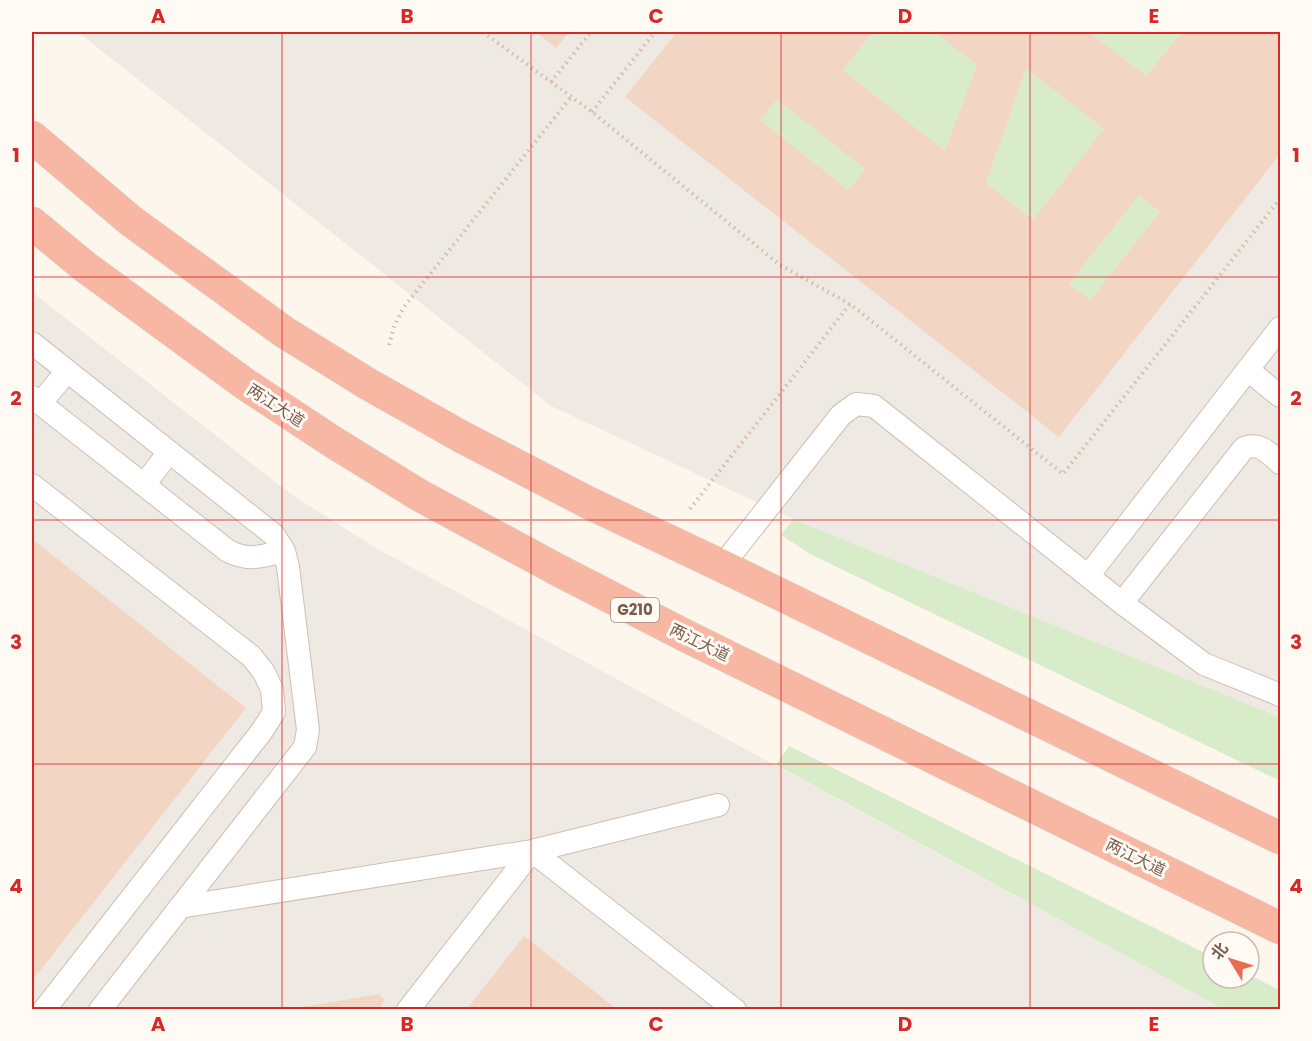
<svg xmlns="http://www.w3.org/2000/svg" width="1312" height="1041" viewBox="0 0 1312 1041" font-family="Poppins,'Noto Sans SC',sans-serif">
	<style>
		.industrial { fill: #efe9e4 }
		.green { fill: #d8ecc9 }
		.building { fill: #f3d5c3; fill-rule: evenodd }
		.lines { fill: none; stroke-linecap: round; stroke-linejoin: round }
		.minor-casing { stroke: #d1beb0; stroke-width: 24 }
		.highway-casing { stroke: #dad1cd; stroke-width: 33 }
		.path { stroke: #d9b8a5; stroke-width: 4; stroke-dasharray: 1.5 4.5; stroke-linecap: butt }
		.minor { stroke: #fff; stroke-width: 22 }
		.highway { stroke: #f7b7a3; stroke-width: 32 }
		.grid { fill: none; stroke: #d62828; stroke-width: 1.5; stroke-opacity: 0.55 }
		.labels { text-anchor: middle; stroke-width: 6; stroke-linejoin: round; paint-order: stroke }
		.shield { fill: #fffaf3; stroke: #a28b7f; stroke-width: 1.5 }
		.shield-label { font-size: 15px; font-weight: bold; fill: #7a5c4d }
		.street-label { font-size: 16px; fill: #7a5c4d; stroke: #fffaf3 }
		.neatline { fill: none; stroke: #d62828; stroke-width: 2 }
		.grid-label { font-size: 20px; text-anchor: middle; font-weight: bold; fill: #d62828 }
	</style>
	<rect width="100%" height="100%" fill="#fdf6ec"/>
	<path class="industrial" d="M78,32h1202v685l-487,-198 -242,-113z
		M32,292l260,203 84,53 847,461h-1191z"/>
	<path class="green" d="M873,32h62l42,33 -32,86 -102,-81z
		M1089,32h92l-35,44z
		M1026,68l78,61 -71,91 -47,-37z
		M777,99l88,70 -17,21 -88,-70z
		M1139,195l21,17 -70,88 -21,-16z
		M793,519l487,198v64l-470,-227 -29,-19z
		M789,746l424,211v21h36v-3l31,15v19h-57l-447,-244z"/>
	<path class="building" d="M536,32h33l-13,16z
		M677,32h196l-30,38 102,81 32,-86 -42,-33h154l57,44 36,-44h98v122l-221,283 -434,-340zM1026,68l78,61 -71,91 -47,-37zM777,99l88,70 -17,21 -88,-70zM1139,195l21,17 -70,88 -21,-16z
		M32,539l214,169 -214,273z
		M524,936l94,74h-152z
		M379,994l5,5 -1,4 -5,7h-81v-2z"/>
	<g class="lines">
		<defs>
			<path id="minor" d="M32,343l242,192 10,16 4,16 20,163 -3,17 -205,263
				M1248,370l32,26
				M32,397l196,154c22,11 33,5 56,0
				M40,404l27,-33
				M32,485l219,171 12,15 9,18 2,23 -12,19 -218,279
				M144,485l25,-33
				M722,566l119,-151 15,-11 18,2 248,197 82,61 76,31
				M1088,576l192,-248
				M1122,603l122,-155c16,-6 25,5 36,15
				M180,907l352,-56 186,-46
				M408,1010l124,-159 203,159"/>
			<path id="highway" d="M32,137l99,84 153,111 84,52 94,53 125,65 135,64 558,272
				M32,223l52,43 161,118 88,58 86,53 137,74 130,67 594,292"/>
		</defs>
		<use href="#minor" class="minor-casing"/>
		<use href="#highway" class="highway-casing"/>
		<path class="path" d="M483,32l109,80 188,153 70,39 213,170 217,-275
			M551,82l40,-50
			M592,112l63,-80
			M389,345l5,-19 10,-19 167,-210
			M690,509l160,-205"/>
		<use href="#minor" class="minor"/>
		<use href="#highway" class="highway"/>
	</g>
	<path class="grid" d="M282,32v978M531,32v978M781,32v978M1030,32v978M32,277h1248M32,520h1248M32,764h1248"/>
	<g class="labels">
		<rect class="shield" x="611" y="598" width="48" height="24" rx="4.5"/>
		<g class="shield-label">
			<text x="635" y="615">G210</text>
		</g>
		<g class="street-label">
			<text transform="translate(276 405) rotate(33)" y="6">两江大道</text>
			<text transform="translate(700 642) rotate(26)" y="6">两江大道</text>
			<text transform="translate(1136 857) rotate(26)" y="6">两江大道</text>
		</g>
	</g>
	<rect width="1312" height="1041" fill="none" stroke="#fffaf3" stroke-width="66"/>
	<g transform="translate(1231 960) rotate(308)"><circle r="28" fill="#fffaf3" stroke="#cabbb1" stroke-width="1.5"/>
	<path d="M0-4.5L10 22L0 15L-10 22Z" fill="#e76f51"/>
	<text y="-9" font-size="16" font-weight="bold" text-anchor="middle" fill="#7a5c4d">北</text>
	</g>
	<rect x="33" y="33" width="1246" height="975" class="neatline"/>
	<g class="grid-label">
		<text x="158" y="23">A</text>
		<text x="407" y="23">B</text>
		<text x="656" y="23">C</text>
		<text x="905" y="23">D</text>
		<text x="1154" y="23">E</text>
		<text x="16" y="162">1</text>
		<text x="1296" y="162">1</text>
		<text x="16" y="405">2</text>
		<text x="1296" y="405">2</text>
		<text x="16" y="649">3</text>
		<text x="1296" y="649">3</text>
		<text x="16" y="893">4</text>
		<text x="1296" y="893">4</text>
		<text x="158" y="1031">A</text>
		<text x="407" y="1031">B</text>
		<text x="656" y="1031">C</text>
		<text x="905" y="1031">D</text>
		<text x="1154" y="1031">E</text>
	</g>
</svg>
